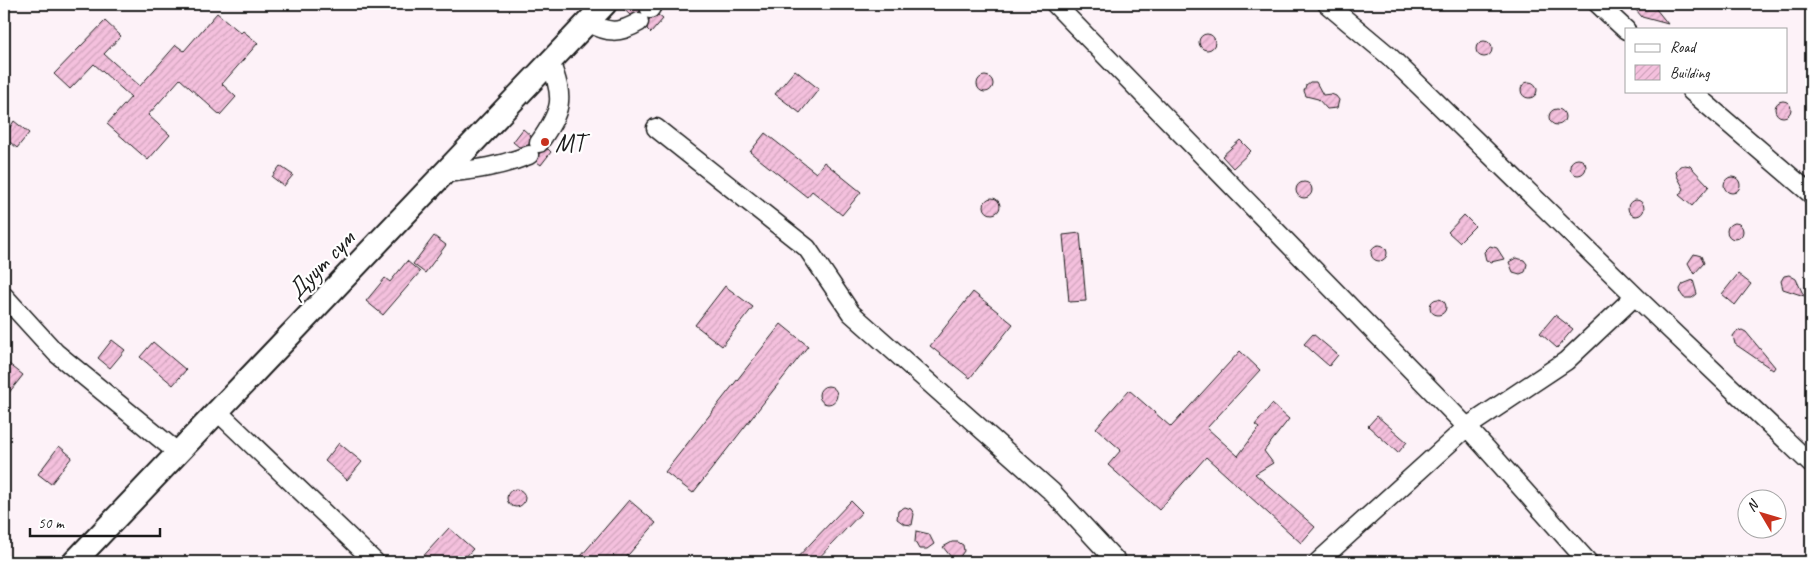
<svg xmlns="http://www.w3.org/2000/svg" width="1815" height="566" viewBox="0 0 1815 566" font-family="Caveat,sans-serif">
	<style>
		.building { fill: url(#building-hatch); stroke: #1c1c1c }
		.lines { fill: none; stroke-linecap: round; stroke-linejoin: round }
		.minor-casing { stroke: #1c1c1c; stroke-width: 21 }
		.major-casing { stroke: #1c1c1c; stroke-width: 26 }
		.minor { stroke: #fff; stroke-width: 18 }
		.major { stroke: #fff; stroke-width: 22 }
		.poi-dot { fill: #c8321e; stroke: #fff; stroke-width: 2 }
		.labels { text-anchor: middle; stroke-width: 4.5; stroke-linejoin: round; paint-order: stroke }
		.poi-label { font-size: 25px; fill: #1c1c1c; stroke: #fff; text-anchor: start }
		.street-label { font-size: 25px; fill: #1c1c1c; stroke: #fff }
	</style>
	<defs>
		<pattern id="building-hatch" width="6" height="6" patternUnits="userSpaceOnUse" patternTransform="scale(1.25)"><rect width="6" height="6" fill="#f4c0dd"/><path d="M-1 1l2-2M0 6l6-6M5 7l2-2" fill="none" stroke="#d1a4bd"/></pattern>
	</defs>
	<rect width="100%" height="100%" fill="#fdf2f8"/>
	<filter id="ink" filterUnits="userSpaceOnUse"><feTurbulence type="fractalNoise" baseFrequency=".02" numOctaves="2"/><feDisplacementMap in="SourceGraphic" scale="10" xChannelSelector="R" yChannelSelector="G"/><feConvolveMatrix kernelMatrix="1 2 1 2 8 2 1 2 1" color-interpolation-filters="sRGB"/></filter>
	<g filter="url(#ink)">
		<path class="building" d="M618,4h23l-1,8 -10,3z
			M1631,4h21l16,20 -26,-7z
			M217,13l24,20 2,-2 15,12 -36,41 14,13 -16,18 -40,-36 -32,36 22,20 -22,25 -41,-36 24,-27 -37,-33 -24,25 -16,-15 51,-53 16,15 -17,18 36,32 36,-41 8,6z
			M658,15l5,4 -12,14 -4,-4 2,-10z
			M1199 42a8 8 0 1 1 16 0a8 8 0 1 1-16 0Z
			M1476 49a8 8 0 1 1 16 0a8 8 0 1 1-16 0Z
			M795,70l24,19 -19,24 -25,-19z
			M977 84a8 8 0 1 1 16 0a8 8 0 1 1-16 0Z
			M1521 90a8 8 0 1 1 16 0a8 8 0 1 1-16 0Z
			M1316,82l7,13 8,-1 5,2 3,4 -2,8 -10,1 -9,-10 -12,-3 -2,-5 2,-6 4,-3z
			M1775 109a8 8 0 1 1 16 0a8 8 0 1 1-16 0Z
			M1549 117a8 8 0 1 1 16 0a8 8 0 1 1-16 0Z
			M14,121l15,12 -12,15 -13,-11z
			M523,129l8,7 -2,9 -10,2 -6,-5z
			M765,133l51,40 8,-11 37,30 -19,23 -30,-24 -5,6 -57,-45z
			M1240,140l11,11 -18,17 -11,-12z
			M548,149l3,3 -10,13 -4,-3 2,-9z
			M1570 167a8 8 0 1 1 16 0a8 8 0 1 1-16 0Z
			M1685,165l5,1 19,20 -17,20 -13,-11 5,-6 -7,-13 -1,-5 4,-5z
			M280,166l13,9 -9,11 -12,-9z
			M1724 185a8 8 0 1 1 16 0a8 8 0 1 1-16 0Z
			M1296 190a8 8 0 1 1 16 0a8 8 0 1 1-16 0Z
			M984 206a8 8 0 1 1 16 0a8 8 0 1 1-16 0Z
			M1628 208a8 8 0 1 1 16 0a8 8 0 1 1-16 0Z
			M1464,215l11,11 -16,16 -11,-10z
			M1727 231a8 8 0 1 1 16 0a8 8 0 1 1-16 0Z
			M1080,233l6,68 -17,1 -6,-67z
			M434,236l12,9 -21,28 -12,-9z
			M1371 253a8 8 0 1 1 16 0a8 8 0 1 1-16 0Z
			M1490,246l7,2 7,11 -13,3 -5,-2 -2,-8z
			M1694,254l7,2 3,7 -10,11 -6,-11z
			M1516,258l8,2 3,4 -2,8 -5,2 -7,-2 -4,-10z
			M407,261l13,11 -37,43 -17,-14 19,-23 5,4z
			M1738,274l13,10 -16,21 -13,-11z
			M1789,275l7,4 8,17 -21,-7 -2,-8 3,-5z
			M1693,280l4,14 -5,4h-8l-3,-4 -1,-5 3,-5z
			M725,286l28,21 -31,39 -27,-21z
			M973,292l40,32 -43,54 -40,-32z
			M1430 307a8 8 0 1 1 16 0a8 8 0 1 1-16 0Z
			M1555,315l18,14 -16,19 -17,-15z
			M781,324l27,22 -115,147 -28,-21z
			M1742,330l4,2 29,35 -2,3 -38,-26 -2,-8 3,-4z
			M1313,334l25,21 -9,11 -25,-22z
			M112,340l13,10 -15,18 -12,-10z
			M153,342l33,28 -13,15 -33,-28z
			M1240,351l20,19 -53,58 31,28 21,-28 -4,-3 17,-21 17,15 -25,32 9,12 -18,11 60,53 -14,16 -95,-86 -47,53 -51,-45 13,-15 -25,-22 33,-38 42,37z
			M4,360l19,15 -19,24z
			M819 395a9 9 0 1 1 18 0a9 9 0 1 1-18 0Z
			M1377,416l30,26 -9,11 -30,-27z
			M339,443l23,19 -15,18 -22,-19z
			M59,446l13,11 -21,27 -13,-10z
			M507 498a9 9 0 1 1 18 0a9 9 0 1 1-18 0Z
			M629,500l27,23 -34,39h-46z
			M851,501l11,11 -47,50h-22z
			M905,507l6,2 3,5 -2,11 -8,-1 -7,-5 1,-8z
			M449,528l24,21 -12,13h-43z
			M916,531l13,3 5,10 -7,5h-8l-4,-7z
			M952,542h6l5,3 1,6 -5,7 -8,-1 -8,-10z"/>
		<g class="lines">
			<defs>
				<path id="minor" d="M1055,4l412,423 121,135
					M1598,4l28,26
					M650,9l3,-5
					M587,22c21,11 32,12 52,0
					M1691,91l120,103
					M656,128l151,120 44,65 200,178 66,71
					M539,143c23,-33 26,-44 11,-81
					M446,173c29,-3 56,-7 83,-18
					M4,296l52,57 121,99
					M1635,296l176,168
					M216,410l159,152
					M1318,562l149,-135 99,-66 69,-65 -246,-240 -62,-52"/>
				<path id="major" d="M74,562l531,-558"/>
			</defs>
			<use href="#minor" class="minor-casing"/>
			<use href="#major" class="major-casing"/>
			<use href="#minor" class="minor"/>
			<use href="#major" class="major"/>
		</g>
	</g>
	<circle class="poi-dot" cx="545" cy="142" r="5"/>
	<g class="labels">
		<g class="poi-label">
			<text x="555" y="151">MT</text>
		</g>
		<g class="street-label">
			<text transform="translate(320 264) rotate(-46)" y="9">Дуут сум</text>
		</g>
	</g>
	<rect width="1815" height="566" fill="none" stroke="#fff" stroke-width="20"/>
	<rect x="10" y="10" width="1795" height="546" fill="none" stroke="#1c1c1c" stroke-width="2" filter="url(#ink)"/>
	<rect x="1625" y="28" width="162" height="65" fill="#ffffff" stroke="#a4a4a4"/>
	<rect x="1635" y="44" width="25" height="8" fill="#ffffff" stroke="#a4a4a4"/>
	<text x="1670" y="52" font-size="15" fill="#1c1c1c">Road</text>
	<rect x="1635" y="65" width="25" height="15" fill="url(#building-hatch)" stroke="#a4a4a4"/>
	<text x="1670" y="78" font-size="15" fill="#1c1c1c">Building</text>
	<g transform="translate(1762 514) rotate(308)"><circle r="24" fill="#ffffff" stroke="#a4a4a4"/>
	<path d="M0-4L9 19L0 12L-9 19Z" fill="#c8321e"/>
	<text y="-8" font-size="14" font-weight="bold" text-anchor="middle" fill="#1c1c1c">N</text>
	</g>
	<path d="M30 528v8h130v-8" fill="none" stroke="#1c1c1c" stroke-width="2.5"/>
	<text x="38" y="528" font-size="15" fill="#1c1c1c" stroke="#ffffff" stroke-width="4" paint-order="stroke">50 m</text>
</svg>
